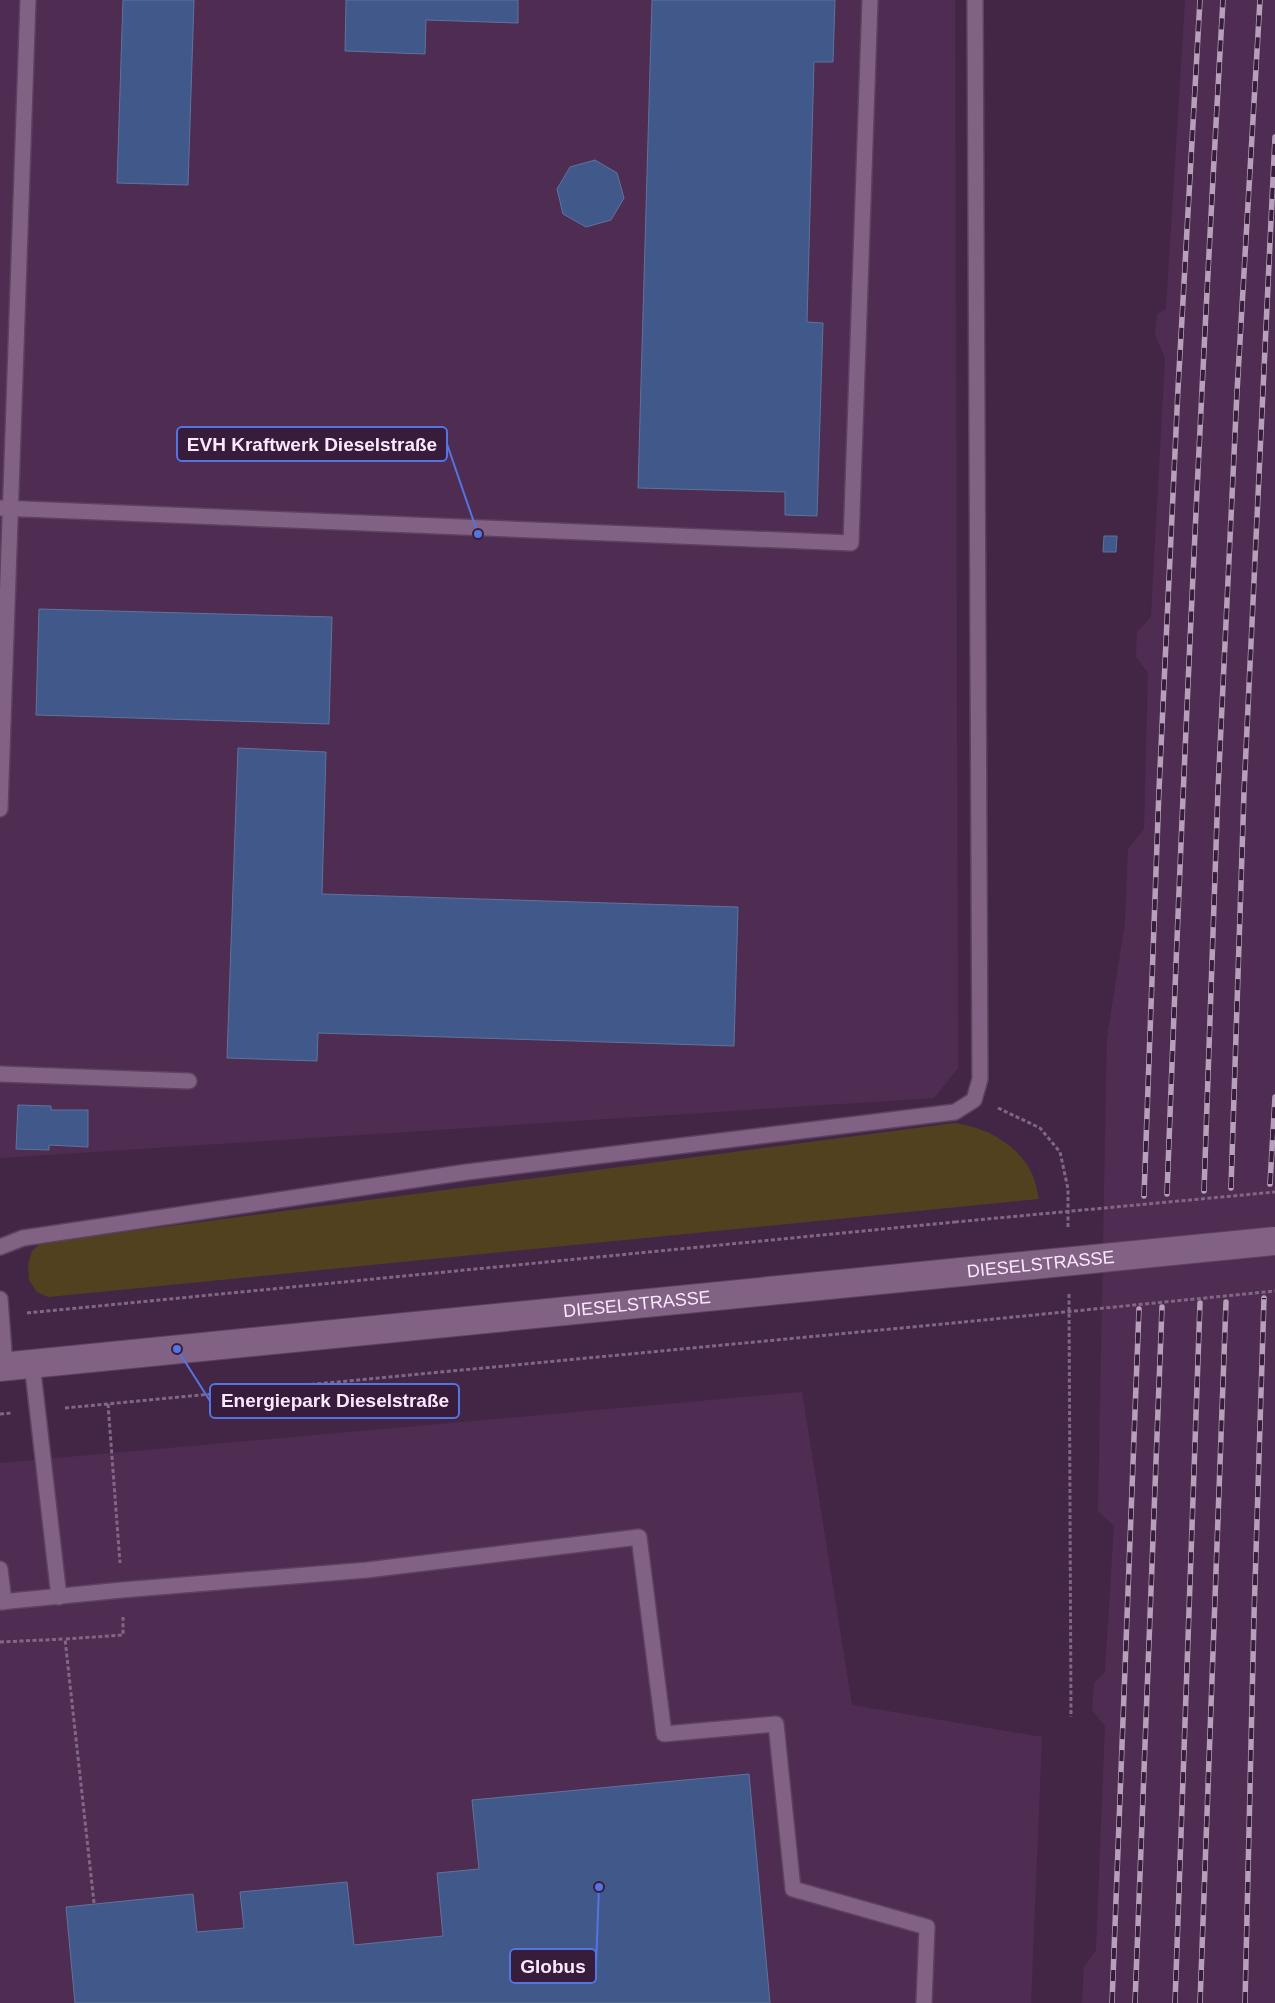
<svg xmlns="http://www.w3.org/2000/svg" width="1275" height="2003" viewBox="0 0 1275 2003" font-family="Arial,sans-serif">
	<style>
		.built { fill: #4f2d53 }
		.green { fill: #52411f }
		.building { fill: #40598a; stroke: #5f739b }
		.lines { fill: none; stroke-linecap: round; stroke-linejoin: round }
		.service-casing { stroke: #5b425e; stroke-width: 18 }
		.tertiary-casing { stroke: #5b425e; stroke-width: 30 }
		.path { stroke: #806783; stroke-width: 3; stroke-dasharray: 4 2.5; stroke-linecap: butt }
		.service { stroke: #816184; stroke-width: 15 }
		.tertiary { stroke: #816184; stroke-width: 28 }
		.rail-casing { stroke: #b7a0ba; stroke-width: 5.5 }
		.rail { stroke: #381c3b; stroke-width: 4; stroke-dasharray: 11; stroke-linecap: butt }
		.tertiary-bridge-casing { stroke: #5b425e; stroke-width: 30; stroke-linecap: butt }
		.path-bridge { stroke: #806783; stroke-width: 3; stroke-dasharray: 4 2.5; stroke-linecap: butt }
		.tertiary-bridge { stroke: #816184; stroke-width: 28 }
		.labels { text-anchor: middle; stroke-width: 4; stroke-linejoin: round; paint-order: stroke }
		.street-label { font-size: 18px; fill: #fbe8fd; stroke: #381c3b }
		.leader { fill: none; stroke: #5474e1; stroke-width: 2 }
		.callout-dot { fill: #5474e1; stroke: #381c3b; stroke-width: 2 }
		.callout { fill: #381c3b; stroke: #5474e1; stroke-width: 2 }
		.callout-label { font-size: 19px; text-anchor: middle; font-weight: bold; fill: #fbe8fd }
	</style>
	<rect width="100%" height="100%" fill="#432646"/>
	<path class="built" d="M0,0h955l3,1068 -24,30 -934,60z
		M1185,0h90v2003h-193l2,-36 12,-17 9,-224 -13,-16 2,-27 11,-11 9,-146 -16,-15 9,-473 18,-115 3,-74 16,-20 4,-156 -12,-16 1,-25 14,-15 14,-259 -10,-23 2,-21 9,-5z
		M802,1392l50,313 190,32 -11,266h-1031v-540z"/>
	<path class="green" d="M955,1123c32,5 64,21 78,53 3,7 4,15 6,23l-991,98 -11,-5 -8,-12 -1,-16 4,-13 9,-8z"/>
	<path class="building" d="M123,0h71l-6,185 -71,-2z
		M346,0h172v23l-92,-3 -1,34 -80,-3z
		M652,0h183l-2,62h-19l-7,260 16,1 -6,193 -32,-1v-23l-147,-4z
		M595,160l22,13 7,25 -13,22 -25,7 -23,-13 -6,-25 13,-22z
		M1104,536h13l-1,16h-13z
		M39,609l293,8 -3,107 -293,-9z
		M238,748l88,4 -4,142 416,13 -4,139 -416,-13 -1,28 -90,-3z
		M18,1105l33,1v4h37v37l-39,-2v5l-33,-1z
		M749,1774l21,229h-695l-9,-96 127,-13 4,38 47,-4 -4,-36 107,-10 7,63 89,-9 -6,-63 42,-4 -7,-69z"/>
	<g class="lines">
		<defs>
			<path id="service" d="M0,508l851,35 19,-543
				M0,809l28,-809
				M0,1074l189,7
				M0,1247l23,-9 444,-66 488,-60 19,-12 6,-21 -5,-1079
				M0,1299l5,67
				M32,1363l27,234
				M0,1569l4,33
				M0,1602l122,-12 245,-20 272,-33 25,197 112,-10 17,165 134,38 -3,76"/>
			<g id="tertiary">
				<path id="s1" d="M0,1367l961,-95"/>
			</g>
		</defs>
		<use href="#service" class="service-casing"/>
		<use href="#tertiary" class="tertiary-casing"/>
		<path class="path" d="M998,1108l42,20 20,24 8,37v38
			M1069,1294l2,423
			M27,1313l928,-91
			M108,1404l12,159
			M65,1408l899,-86
			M0,1414l12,-1
			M0,1642l65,-3
			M94,1903l-29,-264 58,-4v-18"/>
		<use href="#service" class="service"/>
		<use href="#tertiary" class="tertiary"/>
		<defs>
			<path id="rail" d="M1270,1184l5,-87
				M1231,1188l13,-396 31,-655
				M1204,1191l14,-401 19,-398 23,-392
				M1167,1194c15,-399 33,-796 56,-1194
				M1144,1196l15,-406 19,-401 22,-389
				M1112,2003l27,-694
				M1135,2003l27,-696
				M1175,2003l25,-700
				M1200,2003l26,-701
				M1245,2003l9,-387 10,-318"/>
		</defs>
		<use href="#rail" class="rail-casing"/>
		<use href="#rail" class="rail"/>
		<defs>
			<g id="tertiary-bridge">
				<path id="s2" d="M961,1272l314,-31"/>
			</g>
		</defs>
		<use href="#tertiary-bridge" class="tertiary-bridge-casing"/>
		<path class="path-bridge" d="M955,1222l320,-30
			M964,1322l311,-31"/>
		<use href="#tertiary-bridge" class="tertiary-bridge"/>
	</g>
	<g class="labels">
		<g class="street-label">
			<text dy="6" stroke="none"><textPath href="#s2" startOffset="80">DIESELSTRASSE</textPath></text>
			<text dy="6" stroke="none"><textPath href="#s1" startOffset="640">DIESELSTRASSE</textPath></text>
		</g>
	</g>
	<path class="leader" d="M478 534L447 444M177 1349L210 1401M599 1887L596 1966"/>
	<g class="callout-dot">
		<circle cx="478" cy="534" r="5"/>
		<circle cx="177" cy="1349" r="5"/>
		<circle cx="599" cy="1887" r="5"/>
	</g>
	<g class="callout">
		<rect x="177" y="427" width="270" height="34" rx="5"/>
		<rect x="210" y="1384" width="249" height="34" rx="5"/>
		<rect x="510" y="1949" width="86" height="34" rx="5"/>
	</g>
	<g class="callout-label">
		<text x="312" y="451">EVH Kraftwerk Dieselstraße</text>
		<text x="335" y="1407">Energiepark Dieselstraße</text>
		<text x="553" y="1973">Globus</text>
	</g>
</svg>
